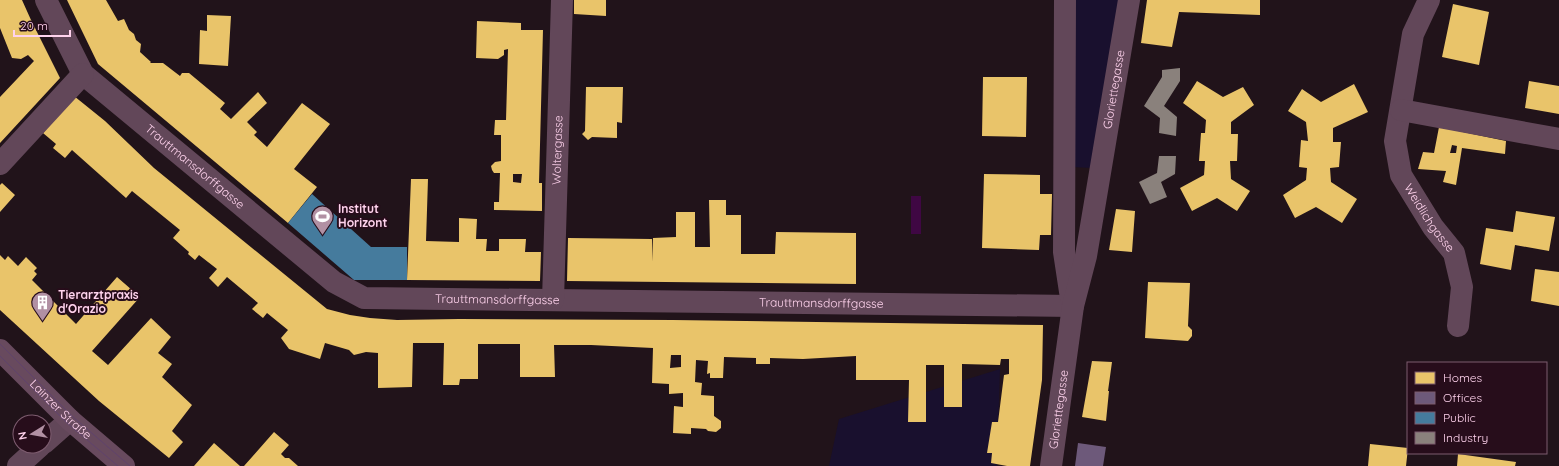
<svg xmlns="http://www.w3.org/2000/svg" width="1559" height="466" viewBox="0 0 1559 466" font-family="Quicksand,sans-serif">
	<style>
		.green { fill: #19102e }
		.water { fill: #3f0743 }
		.homes { fill: #e9c46a; fill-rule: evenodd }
		.offices { fill: #6d597a }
		.public { fill: #457b9d }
		.industry { fill: #8a817c }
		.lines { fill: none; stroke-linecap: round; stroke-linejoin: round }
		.street { stroke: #624759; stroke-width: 22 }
		.secondary { stroke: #684a5e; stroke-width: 22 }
		.tram { stroke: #60436c; stroke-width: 1 }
		.labels { text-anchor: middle; stroke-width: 4; stroke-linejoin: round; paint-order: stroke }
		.street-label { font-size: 12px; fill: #ffd3ed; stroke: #270d1b }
		.poi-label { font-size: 12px; font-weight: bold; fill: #ffd3ed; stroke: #270d1b; text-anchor: start }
	</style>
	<rect width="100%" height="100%" fill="#21131a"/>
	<path class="green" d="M1074,0h45l-27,168 -20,-1z
		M1000,369l-3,97h-168l10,-47z"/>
	<path class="water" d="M911,196h10v38h-10z"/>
	<path class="homes" d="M0,0h22l9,20 29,58 -60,65v-46l34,-36 -6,-6 -7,4 -9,-1 -12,-30z
		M67,0h39l12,21 6,-2 5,11 5,4 2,6 5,4 -1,8 11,10 -1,1h13l17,13 2,-3h7l36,30 -5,6 11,10 27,-27 9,11 -20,19 10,10 -3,3 13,12 35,-44 28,21 -36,45 23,18 -29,36 -190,-159z
		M574,0h32v16l-32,-2z
		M1147,0h113v15l-81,-3 -7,35 -31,-4z
		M1453,4l36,8 -10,53 -37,-8z
		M207,15l24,1 -3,50 -29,-2 1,-34 7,1z
		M477,21l44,2v7h22l-4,153h3v28l-48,-1v-8h5l1,-29h-6l-2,-3 -1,-4 4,-4 6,-1v-26h-7l1,-15h11l2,-71 -4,1v5l-6,4 -22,-1zM513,174h9l-1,9 -8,-1z
		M983,77h44l-1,60 -44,-1z
		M1197,81l26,16 20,-10 11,18 -23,17v12h7l-1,27h-7l1,18 19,12 -13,20 -20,-13 -25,13 -12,-23 24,-13 1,-14h-6l2,-28h4l1,-13 -23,-17z
		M1529,81l30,5v28l-34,-6z
		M1354,84l14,28 -35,16v14h8l-2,25 -9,1 1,14 26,17 -15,24 -26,-16 -21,11 -12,-23 23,-15 1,-12 -8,-1 2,-27 7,1 -2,-19 -18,-11 14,-22 19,13z
		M586,87h37l-1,36 -5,-1v16l-25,-1 -4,3 -6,-6 3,-3z
		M74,96l31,25 49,47 173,141 23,6 20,3 27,2 62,-1 214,1 370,5 -1,55 -12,86h-23l-16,-3 1,-10h-5l5,-31h6l6,-47 5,-1v-15h-8l-1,6 -38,-1v43h-18v-42h-18v57h-18l1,-42h-53v-24l-53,3 -33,-1v6h-14v-6l-32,-1 -1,21h-13v-5l-3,1 1,-13 -12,-1 -1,22 7,1 -1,12 13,1v20l7,5v7l-5,4 -8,-1 -2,-2 -15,-1v6l-18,-1 1,-27 9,1v-14l-14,1v-10l-17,-1 1,-35 -62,-3h-37l1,32h-35v-33h-42v35h-18l-1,6h-16l1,-42h-31l-1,44 -34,1v-35l-12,-1 -12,3 -5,-5 -24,-7 -5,16 -31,-10 -8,-11 7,-8 -21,-17 -4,5 -11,-9 6,-6 -31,-26 -9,10 -9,-9 8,-9 -18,-14 -4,5 -7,-6 1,-2 -16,-14 7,-8 -48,-39 -6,7 -54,-48 -7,8 -12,-10 3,-4 -13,-11zM671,355h10v12l-11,1z
		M1439,127l67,14 -1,13 -43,-6 -6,37 -13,-3 3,-11 -28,-2 5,-17 11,1zM1452,145l5,1 -1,7h-6z
		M984,174l56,1v19h12l-1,41h-11l-1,15 -57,-2z
		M411,179h17l-2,62 33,1v-24l18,1 -1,20h11l-1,12h13v-12h27l-1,13h16l-1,29 -133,-1z
		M2,183l13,12 -15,17v-27z
		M709,200h17v15h15v39h34l1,-22 80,1v51l-289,-3 1,-43 84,1v23l1,-24 23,-1v-25h19v35h15z
		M1116,209l19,2 -3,41 -23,-2z
		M1516,211l39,6 -6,34 -34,-6 -4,25 -31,-6 6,-36 27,4z
		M0,255l5,5 3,-4 10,10 8,-9 11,11 -3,3 3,3 -5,6 44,44 41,-47 23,20 -48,54 16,14 43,-47 20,19 -13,16 14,11 -10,13 30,28 -20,26 11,11 -14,16 -70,-57 -99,-91z
		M1535,269l24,3v34l-28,-5z
		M1148,282l42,1 -2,43 4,4v6l-4,5 -43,-3z
		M1092,361l20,1 -4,29h1l-3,30 -24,-4z
		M274,432l15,13 -8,9 4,4h4l9,8h-54z
		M214,443l26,23h-46z
		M1370,444l38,4 -2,18h-38z
		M1458,454l58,8 -1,4h-58z"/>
	<path class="offices" d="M1078,443l28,4 -3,19h-28z"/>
	<path class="public" d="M312,194l59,53h36v33h-53l-66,-57z"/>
	<path class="industry" d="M1180,68v13l-16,25 13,11 -1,19 -17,-3 1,-15 -16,-12 18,-29v-7z
		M1159,156h17l-1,18 -14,8 6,15 -17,7 -11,-22 18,-9z"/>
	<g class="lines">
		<g class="street">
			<path id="s1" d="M46,0l37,74 251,208 30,16 709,8"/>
			<path d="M1065,0l-1,252 7,46"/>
			<path id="s2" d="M1429,0l-16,34 -18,107 6,34 32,52 21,26 8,34 -4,39"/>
			<path d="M1401,110l158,29"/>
			<path d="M0,164l83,-90"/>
			<path id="s3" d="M553,300l9,-300"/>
			<path d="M44,443l26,-23"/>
			<path d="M18,466l22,-20"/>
			<path id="s4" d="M1051,466l22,-160 13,-50 43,-256"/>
		</g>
		<path class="secondary" id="s5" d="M0,350l70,70 54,46"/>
		<path class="tram" d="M0,344l72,72 58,50
			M0,356l67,67 51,43"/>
	</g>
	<defs>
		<symbol id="stadium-pin" viewBox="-11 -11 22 30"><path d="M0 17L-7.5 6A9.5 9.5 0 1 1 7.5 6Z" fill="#b190a3" stroke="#270d1b"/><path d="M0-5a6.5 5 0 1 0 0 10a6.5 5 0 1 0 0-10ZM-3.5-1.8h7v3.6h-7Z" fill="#fff"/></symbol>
		<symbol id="building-pin" viewBox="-11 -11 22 30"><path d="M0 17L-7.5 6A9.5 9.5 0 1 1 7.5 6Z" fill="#b190a3" stroke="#270d1b"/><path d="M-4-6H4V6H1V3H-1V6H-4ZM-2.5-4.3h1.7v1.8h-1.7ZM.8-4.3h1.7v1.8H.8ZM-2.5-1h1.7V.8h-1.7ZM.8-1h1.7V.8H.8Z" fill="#fff"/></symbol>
	</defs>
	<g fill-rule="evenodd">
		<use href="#stadium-pin" x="310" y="204" width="25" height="34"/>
		<use href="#building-pin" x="30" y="290" width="25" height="34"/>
	</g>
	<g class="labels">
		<g class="street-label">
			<text dy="4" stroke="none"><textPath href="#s4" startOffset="382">Gloriettegasse</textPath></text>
			<text dy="4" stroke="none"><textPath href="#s3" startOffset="150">Woltergasse</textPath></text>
			<text dy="4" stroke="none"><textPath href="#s1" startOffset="228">Trauttmansdorffgasse</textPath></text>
			<text dy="4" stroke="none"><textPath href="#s2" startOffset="232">Weidlichgasse</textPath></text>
			<text dy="4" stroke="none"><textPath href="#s1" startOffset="576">Trauttmansdorffgasse</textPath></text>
			<text dy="4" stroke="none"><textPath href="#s1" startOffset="900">Trauttmansdorffgasse</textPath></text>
			<text dy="4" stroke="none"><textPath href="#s5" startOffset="85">Lainzer Straße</textPath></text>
			<text dy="4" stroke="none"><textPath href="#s4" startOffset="57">Gloriettegasse</textPath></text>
		</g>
		<g class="poi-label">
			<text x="338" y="213">Institut<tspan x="338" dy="14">Horizont</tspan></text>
			<text x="58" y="299">Tierarztpraxis<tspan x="58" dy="14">d'Orazio</tspan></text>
		</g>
	</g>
	<rect x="1407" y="362" width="140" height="92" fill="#270d1b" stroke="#7d5c6f"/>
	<rect x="1415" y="372" width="20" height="12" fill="#e9c46a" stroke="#7d5c6f"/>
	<text x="1443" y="382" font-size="12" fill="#ffd3ed">Homes</text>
	<rect x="1415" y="392" width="20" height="12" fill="#6d597a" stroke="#7d5c6f"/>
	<text x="1443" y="402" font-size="12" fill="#ffd3ed">Offices</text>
	<rect x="1415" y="412" width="20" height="12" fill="#457b9d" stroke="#7d5c6f"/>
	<text x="1443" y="422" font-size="12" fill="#ffd3ed">Public</text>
	<rect x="1415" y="432" width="20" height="12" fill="#8a817c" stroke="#7d5c6f"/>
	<text x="1443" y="442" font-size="12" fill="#ffd3ed">Industry</text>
	<g transform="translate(32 434) rotate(259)"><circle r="19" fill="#270d1b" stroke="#7d5c6f"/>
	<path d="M0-3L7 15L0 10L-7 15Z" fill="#b190a3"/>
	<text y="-6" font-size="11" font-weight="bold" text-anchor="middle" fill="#ffd3ed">N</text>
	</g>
	<path d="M14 30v6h56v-6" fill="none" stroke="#ffd3ed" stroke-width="2"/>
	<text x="20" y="30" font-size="12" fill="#ffd3ed" stroke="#270d1b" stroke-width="3" paint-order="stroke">20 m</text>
</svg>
